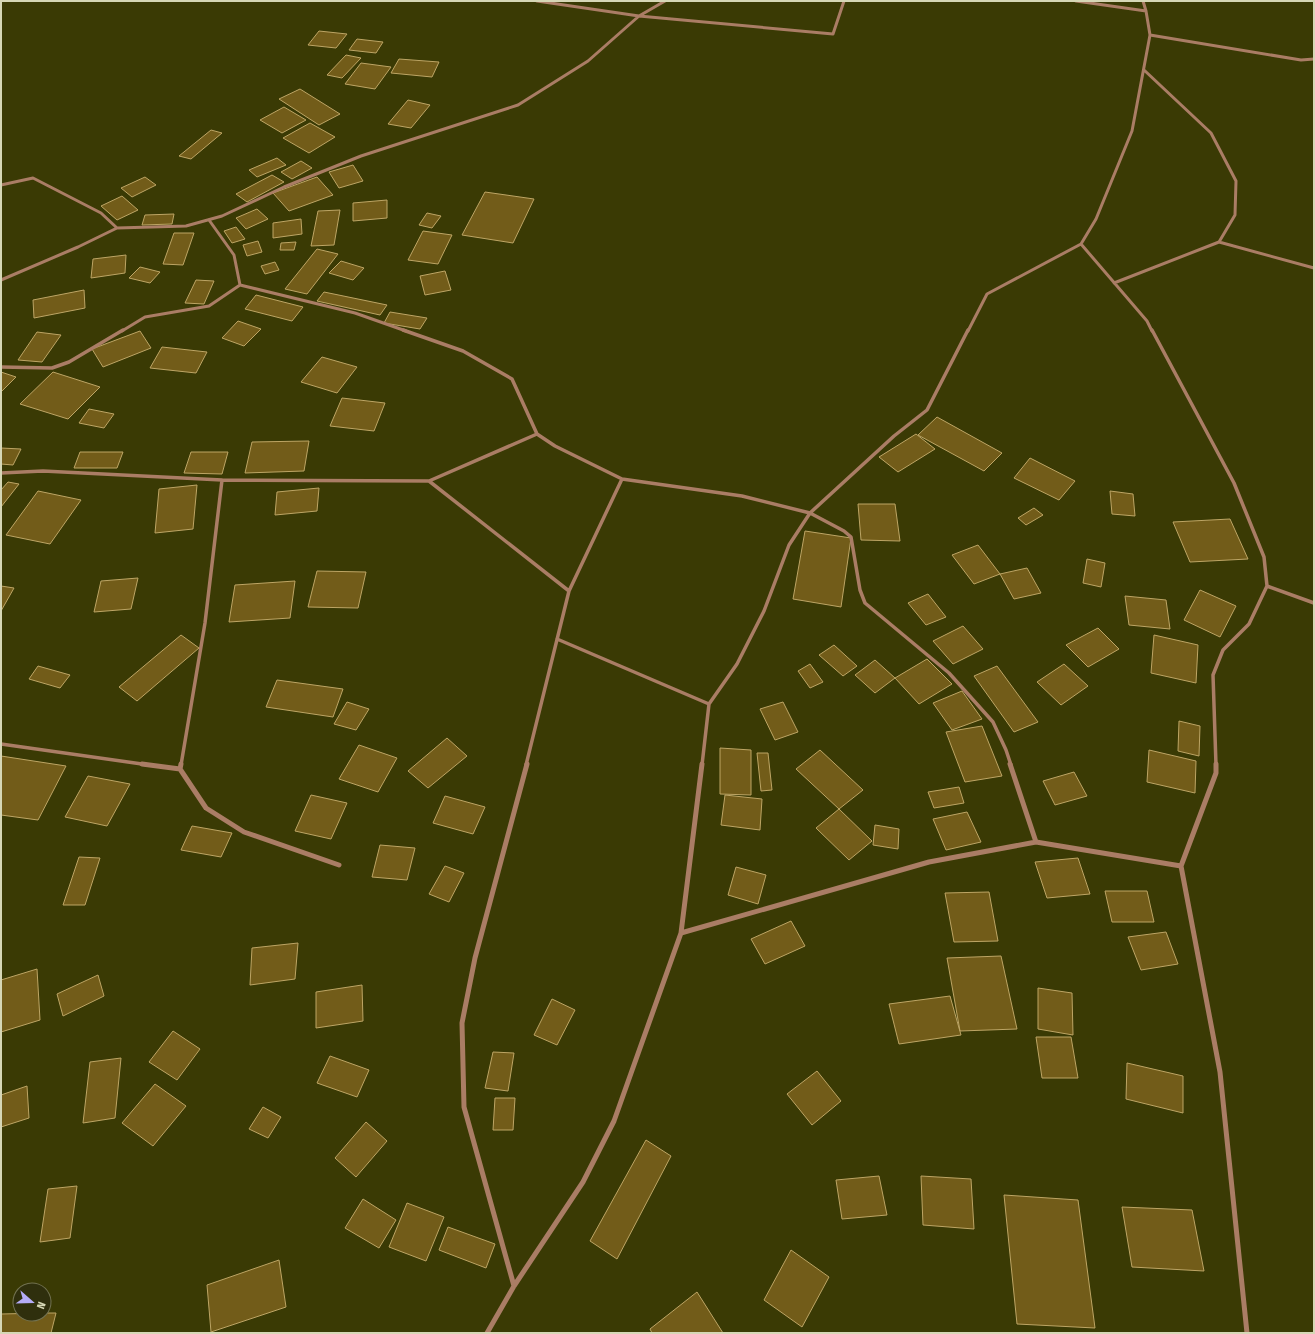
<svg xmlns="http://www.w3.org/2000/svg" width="1315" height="1334" viewBox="0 0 1315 1334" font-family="'Fira Sans Condensed',sans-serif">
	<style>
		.building { fill: #725c19; stroke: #bda565 }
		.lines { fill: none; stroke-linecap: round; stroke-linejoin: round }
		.street-far2 { stroke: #aa7d65; stroke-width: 3 }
		.street-far1 { stroke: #aa7d65; stroke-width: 3.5 }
		.street { stroke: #aa7d65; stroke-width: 5 }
	</style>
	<rect width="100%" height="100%" fill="#3a3a04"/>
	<path class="building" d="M319,31l28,3 -11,14 -28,-3z
		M357,39l26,3 -7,11 -27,-3z
		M346,55l15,3 -19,20 -15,-3z
		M399,59l40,3 -7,15 -41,-4z
		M361,63l30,4 -16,22 -30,-5z
		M300,89l40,25 -21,11 -40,-26z
		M408,100l22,5 -19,23 -23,-4z
		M284,107l22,13 -24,13 -22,-13z
		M310,123l25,14 -26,16 -26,-15z
		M211,130l11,3 -31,26 -12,-3z
		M277,158l9,7 -29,12 -8,-7z
		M301,161l11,7 -20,11 -11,-7z
		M353,165l10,16 -24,7 -10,-16z
		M272,175l12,7 -37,20 -11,-8z
		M145,177l11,8 -24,12 -11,-9z
		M317,177l16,18 -44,16 -16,-18z
		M485,192l49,7 -21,44 -51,-8z
		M122,196l16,14 -21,10 -16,-14z
		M387,200v18l-34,3v-18z
		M257,209l11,10 -22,10 -10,-11z
		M340,210l-6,35 -23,1 7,-35z
		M427,213l14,3 -9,12 -13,-3z
		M174,214l-2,10 -30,1 3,-10z
		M301,219l1,15 -29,4v-15z
		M236,227l9,12 -13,4 -8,-12z
		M423,231l29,4 -14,29 -30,-4z
		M174,233h20l-11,32 -20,-1z
		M258,241l4,11 -15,4 -4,-11z
		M296,242l-2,8h-14l1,-7z
		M317,249l21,5 -31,40 -22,-5z
		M126,255l-1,18 -34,5 2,-19z
		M341,261l23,7 -11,12 -24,-7z
		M275,262l4,8 -14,4 -4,-8z
		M140,267l20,5 -10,11 -21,-5z
		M445,271l6,19 -26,5 -5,-19z
		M196,280l18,1 -10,23 -19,-1z
		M84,290l1,18 -51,10 -1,-18z
		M324,292l63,13 -7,10 -63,-14z
		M256,295l47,12 -11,14 -47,-12z
		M390,312l37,6 -7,11 -36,-6z
		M238,321l23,8 -17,17 -22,-8z
		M140,331l11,17 -48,19 -11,-18z
		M37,332l24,3 -19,27 -24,-2z
		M162,347l45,5 -11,21 -46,-5z
		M322,357l35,10 -20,26 -36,-11z
		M1,372l15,5 -15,15z
		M53,372l47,15 -32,32 -48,-15z
		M342,398l43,5 -11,28 -44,-5z
		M89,409l25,5 -10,14 -25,-5z
		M937,417l65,36 -18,18 -66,-36z
		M916,434l19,15 -37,23 -19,-15z
		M309,441l-5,30 -59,2 7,-31z
		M1,448l20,1 -8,16 -12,-1z
		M80,452h43l-6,16h-43z
		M191,452h37l-6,22 -38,-1z
		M1030,458l45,23 -16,19 -45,-22z
		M8,482l11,2 -18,23v-17z
		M197,485l-4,44 -38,4 4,-44z
		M319,488l-2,23 -42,4 2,-23z
		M38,491l43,9 -31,44 -44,-9z
		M1110,491l23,3 2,22 -23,-2z
		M858,504h37l5,37 -39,-1z
		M1034,508l9,7 -17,10 -8,-7z
		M1230,519l18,40 -58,3 -17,-40z
		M805,531l46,7 -10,69 -48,-8z
		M978,545l22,29 -26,10 -22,-29z
		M1087,559l18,4 -4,24 -18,-4z
		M1027,568l14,25 -27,6 -14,-25z
		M317,571l49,1 -8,36 -50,-1z
		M138,578l-7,31 -37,3 7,-31z
		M295,581l-5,37 -61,4 6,-37z
		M1,586l13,2 -13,23z
		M1200,590l36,16 -16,31 -36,-17z
		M928,594l18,23 -20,8 -18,-22z
		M1125,596l41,4 4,29 -41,-4z
		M963,626l20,23 -30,15 -20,-23z
		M1098,628l21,21 -31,18 -22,-22z
		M181,635l18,13 -62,53 -18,-14z
		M1154,635l44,10 -2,38 -45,-10z
		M834,645l23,21 -14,10 -24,-21z
		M927,659l25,25 -33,20 -24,-26z
		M875,660l20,18 -20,15 -20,-18z
		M810,664l13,18 -13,6 -12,-17z
		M1064,664l24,22 -27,19 -24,-23z
		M38,666l32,9 -10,13 -31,-9z
		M997,666l41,56 -24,10 -40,-56z
		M277,680l66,9 -10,28 -67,-10z
		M962,691l20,28 -30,11 -19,-27z
		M347,702l22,7 -13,21 -22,-6z
		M783,702l15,30 -23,8 -15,-31z
		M1179,721l21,5 -1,30 -21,-5z
		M982,726l20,50 -37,6 -19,-50z
		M447,738l20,18 -39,32 -20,-17z
		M359,745l38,13 -19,34 -39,-13z
		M720,748l31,2v45l-31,-1z
		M820,750l43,40 -24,19 -43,-40z
		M1149,750l47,11 -1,32 -48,-11z
		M757,753h11l4,37 -11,1z
		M1,756l65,10 -28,54 -37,-5z
		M1074,772l13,24 -32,9 -12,-24z
		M88,776l42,8 -23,42 -42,-9z
		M959,787l5,16 -30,5 -6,-16z
		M311,795l36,8 -16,36 -36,-8z
		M725,795l37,4 -2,31 -39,-5z
		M445,796l40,11 -12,27 -40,-11z
		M839,809l33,32 -23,19 -33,-32z
		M967,812l14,30 -35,8 -13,-31z
		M875,825l24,4 -1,20 -25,-4z
		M192,826l40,7 -11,24 -40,-7z
		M380,845l35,3 -8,32 -35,-3z
		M79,857l21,1 -15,47h-22z
		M1078,858l12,36 -43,4 -12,-36z
		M445,866l19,7 -15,29 -20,-8z
		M736,867l30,8 -8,29 -30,-9z
		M1105,891h42l7,31h-42z
		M989,892l9,49 -44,1 -9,-49z
		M791,921l14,25 -40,18 -14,-25z
		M1166,932l12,32 -37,6 -13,-33z
		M298,943l-3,36 -45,6 2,-37z
		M1001,956l16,73 -57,2 -13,-73z
		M37,969l3,51 -39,12v-52z
		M98,975l6,21 -41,20 -6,-22z
		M362,985l1,36 -47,7v-36z
		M1038,988l34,5 1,42 -35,-6z
		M950,996l11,39 -62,9 -10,-40z
		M552,999l23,11 -18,35 -23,-10z
		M173,1031l27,18 -23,31 -28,-18z
		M1036,1037h35l7,41h-36z
		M493,1052l21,1 -6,38 -23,-3z
		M330,1056l39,14 -12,27 -40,-14z
		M121,1058l-6,60 -32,5 7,-61z
		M1127,1063l56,13v37l-57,-14z
		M817,1071l24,30 -29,24 -25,-31z
		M155,1084l31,22 -33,40 -31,-23z
		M27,1086l2,32 -28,9v-32z
		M495,1098h20l-2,32h-20z
		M263,1107l18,10 -13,21 -19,-9z
		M366,1122l21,19 -31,36 -21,-19z
		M646,1140l25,16 -54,103 -27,-18z
		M879,1176l8,39 -45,4 -6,-39z
		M921,1176l50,3 3,50 -51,-4z
		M77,1186l-7,52 -30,4 8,-53z
		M1004,1195l74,5 17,128 -78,-4z
		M363,1199l33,21 -17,28 -34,-20z
		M407,1203l37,14 -18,44 -37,-14z
		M1122,1207l70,3 12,61 -72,-4z
		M448,1227l47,17 -9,24 -47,-18z
		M791,1250l38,27 -27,50 -38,-27z
		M279,1260l7,47 -75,25 -4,-47z
		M697,1292l26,41h-71l-2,-4z
		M44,1313h12l-5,20h-50v-19z"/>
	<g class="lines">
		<path class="street-far2" d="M537,1l102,15 194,18 11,-33
			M1076,1l70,10 4,24 151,25 13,-1
			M1143,1l3,10
			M1,185l32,-7 68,35 16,15
			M209,220l25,35 6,30 115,28 51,18
			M1219,242l95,26
			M1081,244l66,77 5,10
			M1,280l77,-33 39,-19 69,-2 36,-10 62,-29 77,-31 157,-51 70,-44 51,-45 26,-15
			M1114,283l105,-41 16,-27 1,-34 -25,-48 -67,-63
			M122,331l23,-14 64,-11 31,-21
			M968,331l19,-37 94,-50 15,-25 36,-88 18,-96"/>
		<path class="street-far1" d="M403,330l60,21 49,28 25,55 18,12 67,33 120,17 68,17 34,18 7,6 9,53 5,13 84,70 44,49 13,28 5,15
			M1152,330l82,153 30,74 3,29 -18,38 -26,26 -10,25 3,90
			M1,367l51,1 17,-6 54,-32
			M1,473l42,-2 179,9 207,1 108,-47
			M429,481l140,110
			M1267,586l47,17
			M557,639l152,65
			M1,744l148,21
			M181,765l24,-142 17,-143
			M526,765l43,-174 53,-112
			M702,765l7,-61 28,-40 27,-53 25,-66 21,-32 84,-77 33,-26 41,-80"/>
		<path class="street" d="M142,764l38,5
			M181,764l-1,5 26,39 38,24 95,33
			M1010,764l26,78
			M1216,764v9l-35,93 39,206 27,261
			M681,933l248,-71 107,-20 145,24
			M514,1286l-50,-179 -2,-84 13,-65 52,-194
			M487,1333l27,-47 69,-104 31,-61 67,-188 21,-169"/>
	</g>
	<rect width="1315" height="1334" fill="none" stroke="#d6d7b6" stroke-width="4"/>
	<g transform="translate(32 1302) rotate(110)"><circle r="19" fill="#2f2f0d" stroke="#727251"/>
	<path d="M0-3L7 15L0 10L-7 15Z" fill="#b5acf8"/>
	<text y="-6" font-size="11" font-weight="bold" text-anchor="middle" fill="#d6d7b6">N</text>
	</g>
</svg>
